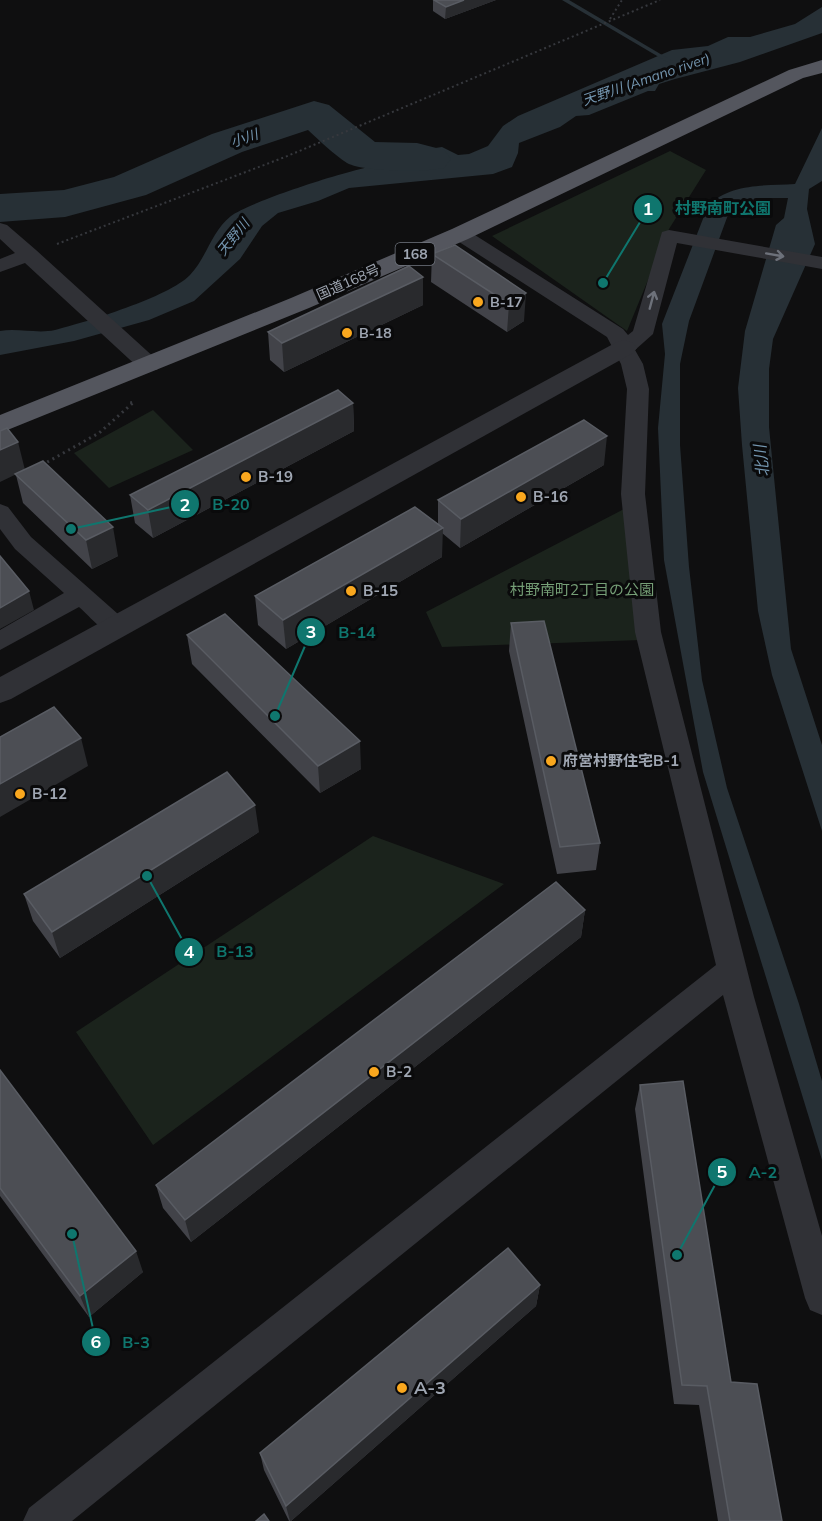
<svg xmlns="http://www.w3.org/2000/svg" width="822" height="1521" viewBox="0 0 822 1521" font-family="Mulish,'Noto Sans JP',sans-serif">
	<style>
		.green { fill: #1b231c }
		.water { fill: #273036 }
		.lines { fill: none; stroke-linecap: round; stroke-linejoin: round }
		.stream { fill: #273036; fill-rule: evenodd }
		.river { fill: #273036; fill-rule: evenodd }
		.path-far1 { stroke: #36383d; stroke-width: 2; stroke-dasharray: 2 3; stroke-linecap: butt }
		.path { stroke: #36383d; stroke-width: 3; stroke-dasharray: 2 4; stroke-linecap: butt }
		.minor { fill: #303136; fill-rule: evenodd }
		.tertiary { fill: #303136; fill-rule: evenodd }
		.trunk { fill: #54565e; fill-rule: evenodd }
		.wall { fill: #424349 }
		.shaded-wall { fill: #292a2d }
		.building { fill: #4c4e54; stroke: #595c63; stroke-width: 1.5 }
		.oneway { stroke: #6d717a }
		.poi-dot { fill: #f9a71e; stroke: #0a0a0b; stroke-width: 2 }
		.labels { text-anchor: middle; stroke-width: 6; stroke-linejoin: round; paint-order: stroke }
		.far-water-label { font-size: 14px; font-style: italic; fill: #7496b0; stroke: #0a0a0b }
		.shield { fill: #0a0a0b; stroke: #727780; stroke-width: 1.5 }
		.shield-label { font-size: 14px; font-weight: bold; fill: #9fa6b2 }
		.far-street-label { font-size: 14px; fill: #9fa6b2; stroke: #0a0a0b }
		.far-poi-label { font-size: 14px; font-weight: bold; fill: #9fa6b2; stroke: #0a0a0b; text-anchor: start }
		.poi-label { font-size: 15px; font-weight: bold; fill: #9fa6b2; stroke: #0a0a0b; text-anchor: start }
		.park-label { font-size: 15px; fill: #759e76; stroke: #0a0a0b }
		.water-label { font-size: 16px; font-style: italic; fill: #7496b0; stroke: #0a0a0b }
		.near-poi-label { font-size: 18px; font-weight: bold; fill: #9fa6b2; stroke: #0a0a0b; text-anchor: start }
		.leader { fill: none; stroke: #0f766e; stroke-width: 2 }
		.callout-dot { fill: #0f766e; stroke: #0a0a0b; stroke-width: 2 }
		.mark-label { font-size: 18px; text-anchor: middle; font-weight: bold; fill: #fff }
		.callout-label { font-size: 16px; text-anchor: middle; font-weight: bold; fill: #0f766e; stroke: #0a0a0b; stroke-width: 6; stroke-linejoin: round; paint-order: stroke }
	</style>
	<rect width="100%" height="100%" fill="#0f0f10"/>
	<path class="green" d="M670,151l36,19 -37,59 -42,102 -135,-95z
		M153,410l40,40 -84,38 -35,-35z
		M626,508l15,132 -199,7 -16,-35z
		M373,836l131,48 -351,261 -77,-113z"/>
	<path class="water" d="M822,7v26l-82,29 -65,17 -16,5 -4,7h-7l-59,24 -13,1 -16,11 -41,16 -1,10 -6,14 -19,7 -144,14 -31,13 -40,12 -16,13 -22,33 -46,42 -45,19 -75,21 -74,14v-24c18,-3 38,3 55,-1 31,-8 114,-33 135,-55 17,-18 21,-43 41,-59 20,-15 131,-51 156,-52 10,0 17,3 27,1l-52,-5 -22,-17 11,-4 16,12 34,2 41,-6 16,8 11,-1 19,-8 15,-20 15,-10 154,-66 36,-4 20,-9h22l45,-13z
		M822,128v53l-13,8 -2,20 8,35 -42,95 -4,30v58l22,222 31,96v86l-50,-156 -14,-64 -16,-166 -4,-57 7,-57 31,-106 8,-7 4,-20h-17l-39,6 -43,117 -9,43v81l9,122 13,113 25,108 72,216 23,77v79l-119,-388 -39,-212 -6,-132 7,-74 -3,-30 46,-118c22,-23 57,-20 87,-22z"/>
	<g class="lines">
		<path class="stream" d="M562,0h7l105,62 -5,1z"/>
		<path class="river" d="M314,101l15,4 46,37 42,1 27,7 7,9 -7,9c-16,4 -82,4 -97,-5 -14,-9 -27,-22 -39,-33l-66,22 -96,43 -81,22 -65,5v-28l64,-4 50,-13 98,-43z"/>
		<path class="path-far1" d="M610,19l12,-19
			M57,244l228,-87 375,-157"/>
		<path class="path" d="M42,465l57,-32 35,-31 -4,1"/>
		<path class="minor" d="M0,223l7,2 29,25 121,110 3,5 -3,5h-16l-116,-107 -25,9v-13l15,-6 -15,-14z
			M460,228l7,2 156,99 5,6 5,-4 29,-99 7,-2 153,27v12l-145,-26 -24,91 -18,16 8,14 6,25 -4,105 16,138 93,365 68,239v79l-12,-5 -5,-12 -82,-303 -651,526h-49l6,-13 687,-543 -81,-333 -14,-138 6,-105 -6,-25 -14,-27 -154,-99 -3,-4z
			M0,504l8,3 23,30 96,85 4,6 -4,6c-20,6 -34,-15 -48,-27l-79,43v-20l64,-37 -49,-44 -15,-20z"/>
		<path class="tertiary" d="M624,340l9,3 4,5 -4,5 -622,346 -11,4v-26l615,-334z"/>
		<path class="trunk" d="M822,60v13l-19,5 -335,161 -159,69 -309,125v-18l291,-117 161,-69 337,-159z"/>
	</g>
	<path class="wall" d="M433,0h63l-51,19 -12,-8z
		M455,245l69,76 -17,11 -76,-50 1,-28z
		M423,277v28l-139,67 -14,-12 -2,-28z
		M353,403l1,28 -201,107 -18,-15 -5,-28z
		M604,465l-144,83 -18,-15v24l-156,92 -28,-24 -3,-29 183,-71v-25z
		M25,470l93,86 -26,13 -69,-66 -7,-28z
		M511,623l89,220 -4,27 -39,4 -48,-223z
		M187,635l174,134 -41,24 -128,-129z
		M259,832l-199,126 -27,-37 -9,-27z
		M585,910l-4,27 -390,305 -28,-34 -7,-23z
		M0,1070l143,202 -54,45 -89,-121z
		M640,1085l91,297 51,139h-64l-19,-116 -25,-1 -39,-295z
		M540,1285l-4,21 -245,215h-2l-25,-51 -4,-17z"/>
	<path class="shaded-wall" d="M464,0h32l-51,19 1,-12z
		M423,277v28l-139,67 -2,-29z
		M526,293l-2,28 -17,11 2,-28z
		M353,403l1,28 -201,107 -5,-28z
		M607,436l-3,29 -144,83 1,-29z
		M18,442l7,28 -25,12v-32z
		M113,527l5,29 -26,13 -6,-29z
		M443,528l-1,29 -156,92 -3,-29z
		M29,591l5,19 -34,19v-21z
		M81,738l7,28 -88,51v-33z
		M360,741l1,28 -41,24 -2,-27z
		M255,805l4,27 -199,126 -8,-26z
		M585,910l-4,27 -390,305 -6,-22z
		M136,1251l7,21 -54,45 -9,-21z
		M540,1285l-4,21 -245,215h-1l-4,-15z"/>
	<path class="building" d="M434,0h30l-18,7z
		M455,245l71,48 -17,11 -77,-50z
		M409,266l14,11 -141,66 -14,-11z
		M338,390l15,13 -205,107 -18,-15z
		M584,420l23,16 -146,83 -23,-19z
		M7,428l11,14 -18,8v-19z
		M43,461l70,66 -27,13 -71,-66z
		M415,507l28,21 -160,92 -28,-24z
		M0,556l29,35 -29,17z
		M225,614l135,127 -42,25 -131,-131z
		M544,621l56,222 -40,4 -49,-224z
		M54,707l27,31 -81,46v-47z
		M227,772l28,33 -203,127 -28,-38z
		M556,882l29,28 -400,310 -29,-35z
		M0,1070l136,181 -56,45 -80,-108z
		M683,1081l48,301 26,2 25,137h-52l-23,-135 -25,-1 -42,-300z
		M508,1248l32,37 -254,221 -26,-53z
		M264,1514l5,7h-13z"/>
	<defs><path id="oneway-shaft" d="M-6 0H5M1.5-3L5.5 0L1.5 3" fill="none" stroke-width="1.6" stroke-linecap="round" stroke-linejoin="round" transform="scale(1.5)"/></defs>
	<g class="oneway">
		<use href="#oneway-shaft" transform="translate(775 255) rotate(10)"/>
		<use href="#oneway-shaft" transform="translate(652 300) rotate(-75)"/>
	</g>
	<g class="poi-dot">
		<circle cx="478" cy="302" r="6"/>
		<circle cx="347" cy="333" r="6"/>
		<circle cx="246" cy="477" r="6"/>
		<circle cx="521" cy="497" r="6"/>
		<circle cx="351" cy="591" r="6"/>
		<circle cx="551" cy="761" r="6"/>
		<circle cx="20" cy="794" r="6"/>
		<circle cx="374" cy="1072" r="6"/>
		<circle cx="402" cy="1388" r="6"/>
	</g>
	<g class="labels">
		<g class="far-water-label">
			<text transform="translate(646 79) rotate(-19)" y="5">天野川 (Amano river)</text>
			<text transform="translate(244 138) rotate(-19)" y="5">小川</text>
			<text transform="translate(233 237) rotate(-51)" y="5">天野川</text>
		</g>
		<rect class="shield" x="395.5" y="243" width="39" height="22" rx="4.5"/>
		<g class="shield-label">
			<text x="415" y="259">168</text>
		</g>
		<g class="far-street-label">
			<text transform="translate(348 282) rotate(-24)" y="5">国道168号</text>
		</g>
		<g class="far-poi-label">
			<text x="490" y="307">B-17</text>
			<text x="359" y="338">B-18</text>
		</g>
		<g class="poi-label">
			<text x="258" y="482">B-19</text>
			<text x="533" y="502">B-16</text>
			<text x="363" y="596">B-15</text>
			<text x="563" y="766">府営村野住宅B-1</text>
			<text x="32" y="799">B-12</text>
			<text x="386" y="1077">B-2</text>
		</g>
		<g class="park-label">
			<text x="582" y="595">村野南町2丁目の公園</text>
		</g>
		<g class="water-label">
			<text transform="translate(761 461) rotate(-96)" y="6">北川</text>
		</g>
		<g class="near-poi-label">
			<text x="414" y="1394">A-3</text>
		</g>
	</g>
	<path class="leader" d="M603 283L648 209M71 529L185 504M275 716L311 632M147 876L189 952M677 1255L722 1172M72 1234L96 1342"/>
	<g class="callout-dot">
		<circle cx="603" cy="283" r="6"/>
		<circle cx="71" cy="529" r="6"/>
		<circle cx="275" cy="716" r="6"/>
		<circle cx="147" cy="876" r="6"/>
		<circle cx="677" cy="1255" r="6"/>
		<circle cx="72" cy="1234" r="6"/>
		<circle cx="648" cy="209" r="15"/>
		<circle cx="185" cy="504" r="15"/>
		<circle cx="311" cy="632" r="15"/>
		<circle cx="189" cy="952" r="15"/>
		<circle cx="722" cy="1172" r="15"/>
		<circle cx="96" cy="1342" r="15"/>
	</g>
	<g class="mark-label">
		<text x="648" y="215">1</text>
		<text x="185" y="511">2</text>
		<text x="311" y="638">3</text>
		<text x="189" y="958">4</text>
		<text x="722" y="1178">5</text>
		<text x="96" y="1348">6</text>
	</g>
	<g class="callout-label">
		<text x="723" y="214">村野南町公園</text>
		<text x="231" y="510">B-20</text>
		<text x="357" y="638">B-14</text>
		<text x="235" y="957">B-13</text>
		<text x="763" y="1178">A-2</text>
		<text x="136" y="1348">B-3</text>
	</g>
</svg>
